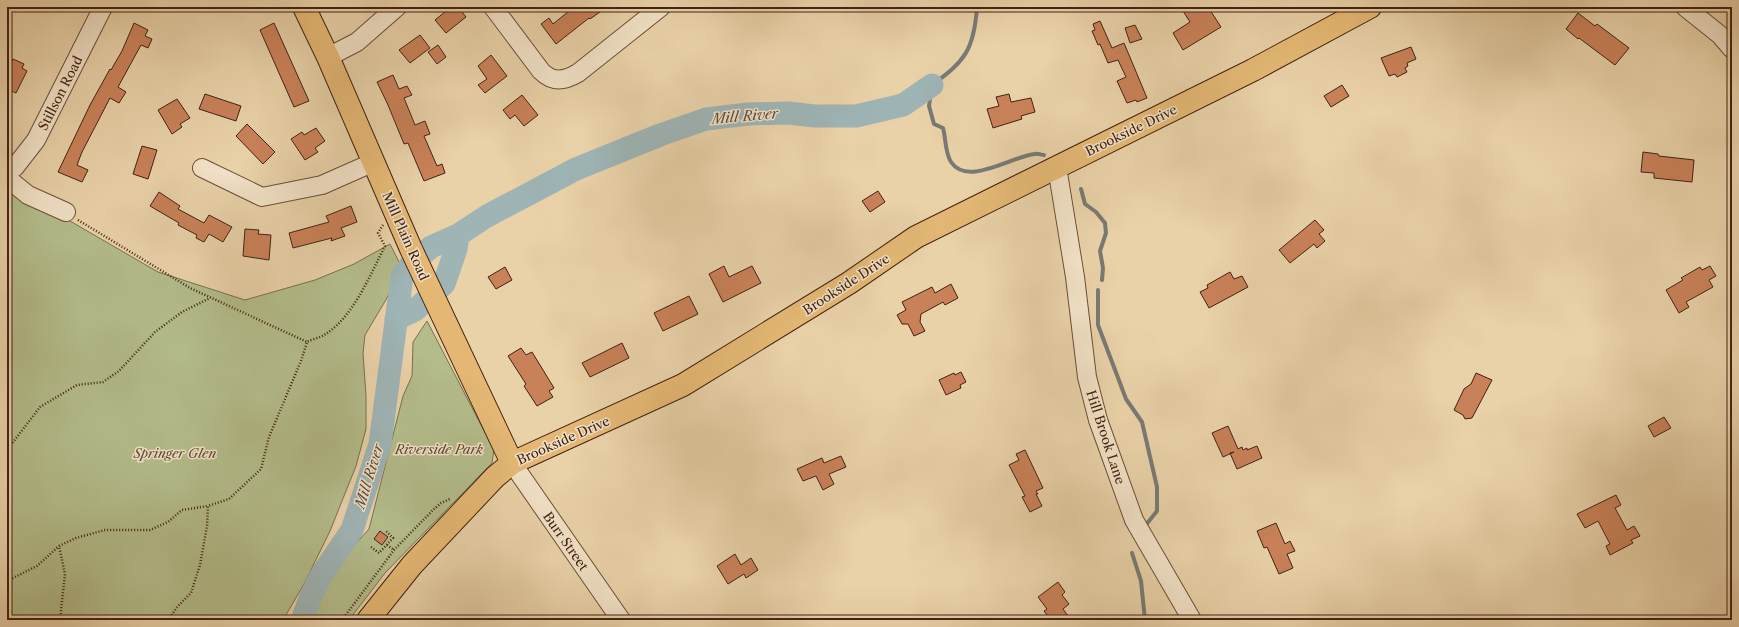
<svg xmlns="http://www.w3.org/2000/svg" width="1739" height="627" viewBox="0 0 1739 627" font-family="'Libre Caslon Text',serif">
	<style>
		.green { fill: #b3bc8a; stroke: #7a6f4e }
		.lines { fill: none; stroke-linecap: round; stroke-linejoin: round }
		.stream { stroke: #797a74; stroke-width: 4 }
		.river { stroke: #9eb4b5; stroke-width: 23 }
		.building { fill: #c98159; stroke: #422212 }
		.minor-casing { stroke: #6c4e38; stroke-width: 20 }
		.major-casing { stroke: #422212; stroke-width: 24 }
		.path { stroke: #422212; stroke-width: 2.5; stroke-dasharray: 1 2; stroke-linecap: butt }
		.minor { stroke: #f1e1c6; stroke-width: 18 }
		.major { stroke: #e4b874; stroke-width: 22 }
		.labels { text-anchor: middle; stroke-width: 3; stroke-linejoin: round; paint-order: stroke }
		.street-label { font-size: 13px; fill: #422212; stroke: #f1e1c6 }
		.park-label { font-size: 13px; font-style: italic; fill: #5e4830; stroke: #f1e1c6 }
		.water-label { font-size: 14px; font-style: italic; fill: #59463b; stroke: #f1e1c6 }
	</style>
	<rect width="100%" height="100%" fill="#e9d1a8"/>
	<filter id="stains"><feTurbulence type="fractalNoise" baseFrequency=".005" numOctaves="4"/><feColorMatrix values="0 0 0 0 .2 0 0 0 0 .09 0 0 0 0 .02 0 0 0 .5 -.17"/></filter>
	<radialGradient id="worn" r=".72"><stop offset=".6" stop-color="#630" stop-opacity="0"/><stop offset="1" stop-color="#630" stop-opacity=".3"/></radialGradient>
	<path class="green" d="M7,188l44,22 107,62 87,28 70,-20 39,-16 36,-20 10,20 -13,34 -22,37 -2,18 3,43v33l-10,37 -26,65 -26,53 -21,36h-276z
		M427,321l67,129 -2,13 -107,110 -36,47h-39l10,-29 22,-32 27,-30 34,-133 9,-20 1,-34z"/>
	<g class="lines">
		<path class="stream" d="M977,7c-3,43 -12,54 -45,78l-3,21 5,18 9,4c3,11 2,25 8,34 17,25 61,-6 84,-8 3,-1 6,1 9,1
			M1081,189l4,15 11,8 9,11 1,10 -6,18 3,17 -1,12
			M1098,290v35l28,74 16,23 15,65v24l-12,15
			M1132,553l9,28 4,39"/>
		<path class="river" d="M396,319l19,-9 29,-26 12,-35 2,-14
			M302,620l9,-24 9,-19 32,-47 28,-86 22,-168 10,-13 19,-16 27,-12 29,-19 89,-47 84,-34 46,-16 42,-5 40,-1 27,3h41l47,-11 29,-20"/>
	</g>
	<path class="building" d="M451,7h7l8,10 -20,16 -11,-13z
		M574,7h33l-17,12 -1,-1 -33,26 -15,-20 8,-6 4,6z
		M1190,7h18l13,20 -38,23 -10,-17 17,-11 -7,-11z
		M1578,13l17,13 2,-2 32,24 -14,17 -36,-27 -1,1 -12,-10z
		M1100,21l12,27 12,-5 23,55 -10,4 -1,-2 -9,3 -10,-22 9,-4 -8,-17 -10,3 -8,-19 -2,1 -6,-14 3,-1 -2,-6z
		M134,23l14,7 -3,6 7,3 -4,9 -7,-3 -23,42 8,5 -7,11 -9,-5 -28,54 -5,13 11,5 -6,12 -24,-10 32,-67 20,-36 1,1 11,-19z
		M274,23l35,78 -15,6 -34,-77z
		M1135,25l7,14 -12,4 -5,-15z
		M420,35l10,13 -20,15 -11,-13z
		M438,45l8,12 -9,7 -9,-12z
		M1411,47l5,12 -9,4 1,3 -3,2 2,4 -10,5 -2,-3 -6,2 -8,-18z
		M491,55l16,21 -22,17 -7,-8 9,-6 -9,-13z
		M13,59l11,5 -2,4 5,3 -11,22 -9,-4v-17z
		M393,75l6,14 8,-3 5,9 -8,3 11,27 10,-4 5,13 -6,2 13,30 5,-2 3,9 -21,8 -16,-38 -4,1 -16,-39 -11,-23z
		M1342,85l7,11 -18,11 -7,-11z
		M205,94l36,12 -5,15 -37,-12z
		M1009,94l2,8 20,-4 4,14 -14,4 1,3 -29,9 -6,-19 12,-3 -3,-9z
		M522,95l16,20 -14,11 -9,-11 -5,4 -7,-9z
		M177,99l13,19 -10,6 2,3 -10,7 -14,-24z
		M247,124l28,28 -12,12 -27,-28z
		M316,128l9,13 -10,7 3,4 -13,8 -14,-21 11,-7 2,3z
		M142,146l15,4 -9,29 -15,-5z
		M1643,152l15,2 1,2 35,4 -2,22 -38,-4v-5l-13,-1z
		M878,191l7,11 -15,10 -8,-11z
		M159,192l21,14 -2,3 26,14 5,-8 23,12 -9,15 -14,-8 -5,8 -8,-4 1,-3 -19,-10 1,-2 -29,-17z
		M351,206l6,16 -16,6 4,8 -14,5 1,-3 -39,10 -4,-15 40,-11 -3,-6z
		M1315,220l9,10 -5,4 6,7 -8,7 -3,-4 -24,19 -11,-13z
		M245,229l14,1 -1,4 13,1 -2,25 -26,-4z
		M724,266l5,11 23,-11 9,17 -38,19 -14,-28z
		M1710,266l6,10 -7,4 4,7 -27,15 3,5 -10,6 -13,-23 17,-10 -2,-2 19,-11 2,3z
		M505,267l7,13 -16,9 -8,-12z
		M1230,272l4,7 8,-3 6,11 -39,21 -9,-16 8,-4 -1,-3z
		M951,284l7,14 -13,7 -2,-3 -22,12 -1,8 5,9 -11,5 -6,-12h-6l-5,-9 9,-5 -4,-8 30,-15 3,6z
		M689,296l9,18 -35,17 -9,-18z
		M622,343l7,15 -39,19 -8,-14z
		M521,348l5,7 6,-3 22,36 -5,3 4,6 -16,9 -13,-20 2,-2 -18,-28z
		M961,372l5,10 -6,3 1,3 -15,7 -7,-15 15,-7 1,2z
		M1476,373l16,7 -20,38 -7,1 -2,-4 -9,-5 10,-21 7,-5z
		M1664,417l7,11 -17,9 -6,-11z
		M1228,426l10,23 4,-2 1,3 4,-2v2l10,-4 5,12 -25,11 -7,-16 4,-1 -11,5 -11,-24z
		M1025,450l18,38 -7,3 2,3h-2l6,12 -12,6 -8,-15 3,-1 -16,-31 10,-5 -3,-6z
		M841,456l5,11 -17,7 5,10 -11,6 -7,-14 -13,5 -6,-12 25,-11 2,5z
		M1616,495l5,10 -6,3 12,22 7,-4 6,10 -9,4 2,3 -23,12 -4,-9 4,-2 -12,-23 -13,7 -8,-14z
		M1276,523l9,21 5,-3 5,10 -8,3 6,14 -14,6 -12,-27 -3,1 -7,-17z
		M380,531l8,6 -6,8 -8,-6z
		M735,554l6,11 10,-7 7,12 -12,8 -2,-4 -16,10 -11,-18z
		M1058,582l7,10 -3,3 7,9 -6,5 8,11h-20l-7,-9 3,-2 -9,-12z"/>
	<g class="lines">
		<defs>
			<path id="minor" d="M493,7l48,64c12,12 23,10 37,2l83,-66
				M1685,7l35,28 12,14
				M328,57l29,-15 40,-35
				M1057,167l18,110 12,100 11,43 36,100 58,100
				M202,168l60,29 60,-12 52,-23
				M7,172l8,-5 21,-27 67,-133
				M7,178l21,17 38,17
				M512,463l109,157"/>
			<path id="major" d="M304,7l24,50 83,192 101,214
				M368,620l44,-55 83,-88 17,-14 171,-78 166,-102 67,-46 337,-167 117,-63"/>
		</defs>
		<use href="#minor" class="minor-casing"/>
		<use href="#major" class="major-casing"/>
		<path class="path" d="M78,220l112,68 117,54
			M7,450l33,-43 37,-22 26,-3 16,-11 36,-39 27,-20 28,-14
			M387,545l7,5
			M371,547l8,6 14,-15 -8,-8
			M7,581l30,-15 22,-20
			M60,620l5,-46 -6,-28 17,-8 29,-8h45l18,-8 14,-12 26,-4
			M168,620l10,-14 13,-13 9,-28 7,-39 1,-20 21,-7 32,-30 8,-32 32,-76 6,-19c5,-3 12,-4 17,-7 29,-17 46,-60 61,-89l-7,-13 5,-8
			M342,620l52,-70 38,-39 9,-8 9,-4"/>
		<use href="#minor" class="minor"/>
		<use href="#major" class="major"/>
	</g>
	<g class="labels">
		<g class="street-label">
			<text transform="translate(60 93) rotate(-63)" y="5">Stillson Road</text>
			<text transform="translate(1131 130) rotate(-26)" y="5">Brookside Drive</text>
			<text transform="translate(406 236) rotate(66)" y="5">Mill Plain Road</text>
			<text transform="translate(846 284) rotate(-33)" y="5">Brookside Drive</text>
			<text transform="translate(1106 437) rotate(72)" y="5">Hill Brook Lane</text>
			<text transform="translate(563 440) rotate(-24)" y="5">Brookside Drive</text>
			<text transform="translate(566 541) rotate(55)" y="5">Burr Street</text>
		</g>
		<g class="park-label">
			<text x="439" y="454">Riverside Park</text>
			<text x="175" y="458">Springer Glen</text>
		</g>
		<g class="water-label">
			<text transform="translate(745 116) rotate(-5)" y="5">Mill River</text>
			<text transform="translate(369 476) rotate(-73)" y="5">Mill River</text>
		</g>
	</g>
	<rect width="1739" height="627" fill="none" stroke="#e9d1a8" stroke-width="24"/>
	<rect x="8" y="8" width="1723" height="611" fill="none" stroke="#422212" stroke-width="2"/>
	<rect x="12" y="12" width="1715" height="603" fill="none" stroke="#422212"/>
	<rect width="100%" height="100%" filter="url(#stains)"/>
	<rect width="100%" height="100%" fill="url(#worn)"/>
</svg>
